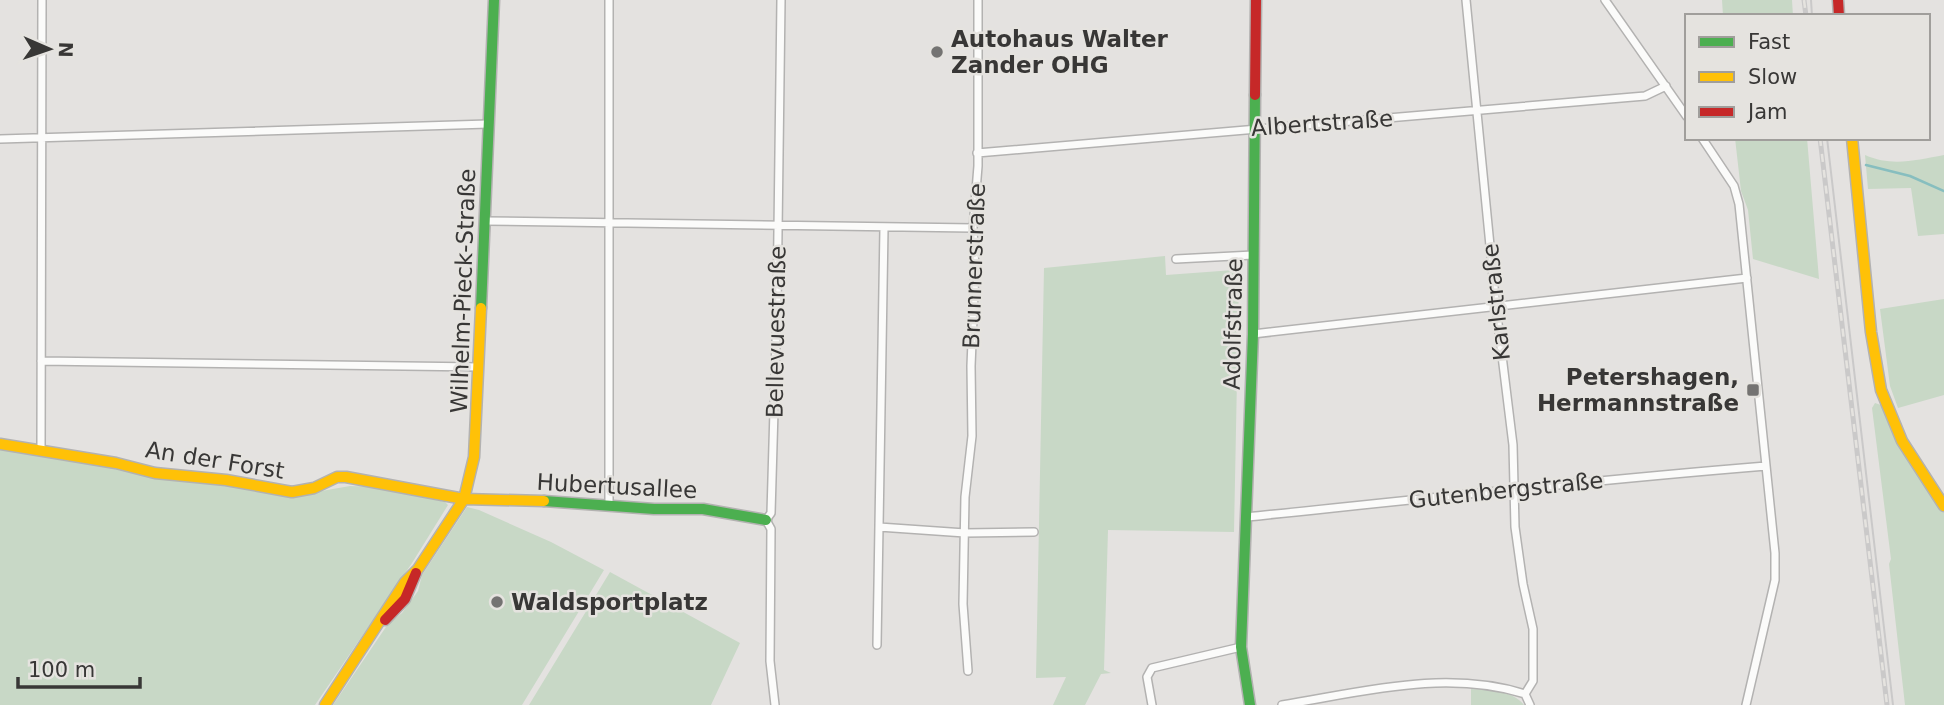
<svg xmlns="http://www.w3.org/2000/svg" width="1944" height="705" viewBox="0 0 1944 705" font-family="'DejaVu Sans',sans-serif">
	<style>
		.green { fill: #c8d8c6 }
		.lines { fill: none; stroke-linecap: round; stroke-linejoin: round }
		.stream { stroke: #87bebf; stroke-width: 2.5 }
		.street-casing { stroke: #b3b2b1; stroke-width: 10 }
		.fast-casing { stroke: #b3b2b1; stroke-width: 13 }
		.slow-casing { stroke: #b3b2b1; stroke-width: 13 }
		.jam-casing { stroke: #b3b2b1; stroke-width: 13 }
		.street { stroke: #fbfbfa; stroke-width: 7 }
		.fast { stroke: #4caf50; stroke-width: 10 }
		.slow { stroke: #ffc107; stroke-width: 10 }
		.jam { stroke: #c62828; stroke-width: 10 }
		.tram { stroke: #cac9c9; stroke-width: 2 }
		.rail-casing { stroke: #cac9c9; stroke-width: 5 }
		.rail { stroke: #e5e3df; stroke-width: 2.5; stroke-dasharray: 8; stroke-linecap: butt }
		.poi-dot { fill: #747372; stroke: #e5e3df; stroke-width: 2.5 }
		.labels { text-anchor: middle; stroke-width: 5; stroke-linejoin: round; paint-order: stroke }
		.poi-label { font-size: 23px; font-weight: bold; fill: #383736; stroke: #e5e3df; text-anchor: start }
		.street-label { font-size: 23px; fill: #383736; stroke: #e5e3df }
	</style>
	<rect width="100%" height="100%" fill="#e4e2e0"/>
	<path class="green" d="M1722,0h70l1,16h-70z
		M1735,138h72l12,141 -66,-20 -5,-49 -7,-19z
		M1865,155c27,12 51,5 79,0v79l-26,2 -7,-48 -43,1z
		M1165,256l1,19 68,-5 5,6 -5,256 -126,-2 -4,140 7,3 -10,1 -16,31h-32l13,-28 -30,1 8,-410z
		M1944,299v96l-46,13 -8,-22 -10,-77z
		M1875,403l6,2 15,33 48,75v192h-39l-16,-141 2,-5 -19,-151z
		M0,449l270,44 23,3 57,-10 31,1 64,15 3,3 -36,58 -97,142h-315z
		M467,507l12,3 72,32 53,28 -82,135h-189l55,-81 14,-11 16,-22 4,-16z
		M610,572l130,71 -29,62h-182z
		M1471,689c18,1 41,1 53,16h-53z"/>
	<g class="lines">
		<path class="stream" d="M1866,165l44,11 34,15"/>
		<defs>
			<path id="street" d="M1466,0l30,307 17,138 2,82 8,57 10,45v52l-8,13
				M1605,0l82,117
				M1702,138l32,48 5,18 36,349v27l-29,125
				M0,139l488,-15
				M977,153l668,-57 21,-10
				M485,221l488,7
				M1176,259l77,-4
				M1253,334l494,-56
				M41,361l438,6
				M41,449l1,-449
				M609,506v-506
				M1247,517c173,-18 346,-37 519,-51
				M879,527l86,6 69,-1
				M877,645l7,-417
				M968,671l-5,-67 2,-107 7,-61 -1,-70 4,-96 -2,-42 5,-62v-166
				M775,705l-5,-44 1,-132 -5,-9 5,-7 6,-205 4,-308
				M1152,705l-5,-28 5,-9 89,-21
				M1282,705c81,-13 163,-36 243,-11l5,11"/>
			<path id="fast" d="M481,308l13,-308
				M544,501l110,8h49l63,11
				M1250,705l-9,-58 12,-313 2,-239"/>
			<path id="slow" d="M1852,138l19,194 10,58 21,51 42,65
				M0,444l116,19 39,10 71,7 66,12 22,-4 23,-11h9l118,22 80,2
				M325,705l80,-123 13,-13 46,-70 10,-42 7,-149"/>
			<path id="jam" d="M1838,0l1,16
				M1255,95l1,-95
				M385,620l20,-21 11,-26"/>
		</defs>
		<use href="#street" class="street-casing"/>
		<use href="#fast" class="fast-casing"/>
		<use href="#slow" class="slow-casing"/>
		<use href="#jam" class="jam-casing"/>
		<use href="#street" class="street"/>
		<use href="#fast" class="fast"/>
		<use href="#slow" class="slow"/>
		<use href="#jam" class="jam"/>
		<path class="tram" d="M1811,0l1,16
			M1827,138l66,567"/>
		<defs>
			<path id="rail" d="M1804,0l2,16
				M1820,138l67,567"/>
		</defs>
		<use href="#rail" class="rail-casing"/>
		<use href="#rail" class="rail"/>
	</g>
	<g class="poi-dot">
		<circle cx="937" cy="52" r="7"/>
		<rect x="1746" y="383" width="14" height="14" rx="3.5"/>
		<circle cx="497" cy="602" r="7"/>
	</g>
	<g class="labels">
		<g class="poi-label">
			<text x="951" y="47">Autohaus Walter<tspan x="951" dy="26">Zander OHG</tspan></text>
			<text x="1739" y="385" text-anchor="end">Petershagen,<tspan x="1739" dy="26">Hermannstraße</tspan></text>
			<text x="511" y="610">Waldsportplatz</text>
		</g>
		<g class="street-label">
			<text transform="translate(1322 123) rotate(-4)" y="8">Albertstraße</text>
			<text transform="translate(974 266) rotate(-88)" y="8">Brunnerstraße</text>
			<text transform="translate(463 291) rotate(-88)" y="8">Wilhelm-Pieck-Straße</text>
			<text transform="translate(1496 302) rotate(-96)" y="8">Karlstraße</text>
			<text transform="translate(1233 324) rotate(-89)" y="8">Adolfstraße</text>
			<text transform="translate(776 332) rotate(-89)" y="8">Bellevuestraße</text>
			<text transform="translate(215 460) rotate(9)" y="8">An der Forst</text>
			<text transform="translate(617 486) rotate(3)" y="8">Hubertusallee</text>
			<text transform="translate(1506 490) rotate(-6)" y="8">Gutenbergstraße</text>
		</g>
	</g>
	<rect x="1685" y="14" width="245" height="126" fill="#e5e3df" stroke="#a09e9b" stroke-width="2"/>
	<rect x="1699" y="37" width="35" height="10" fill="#4caf50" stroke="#a09e9b" stroke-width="2"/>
	<text x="1748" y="49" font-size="21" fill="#383736">Fast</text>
	<rect x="1699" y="72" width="35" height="10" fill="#ffc107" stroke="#a09e9b" stroke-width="2"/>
	<text x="1748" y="84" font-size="21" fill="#383736">Slow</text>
	<rect x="1699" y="107" width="35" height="10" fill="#c62828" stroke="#a09e9b" stroke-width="2"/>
	<text x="1748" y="119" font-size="21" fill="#383736">Jam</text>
	<g transform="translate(49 49) rotate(92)" stroke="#e5e3df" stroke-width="5" paint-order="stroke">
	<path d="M0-5L12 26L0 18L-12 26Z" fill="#383736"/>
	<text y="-10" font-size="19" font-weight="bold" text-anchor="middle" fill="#383736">N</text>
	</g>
	<path d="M18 677v10h122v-10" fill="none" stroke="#383736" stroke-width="3.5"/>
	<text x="28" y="677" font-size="21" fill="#383736" stroke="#e5e3df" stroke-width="5" paint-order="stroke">100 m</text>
</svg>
